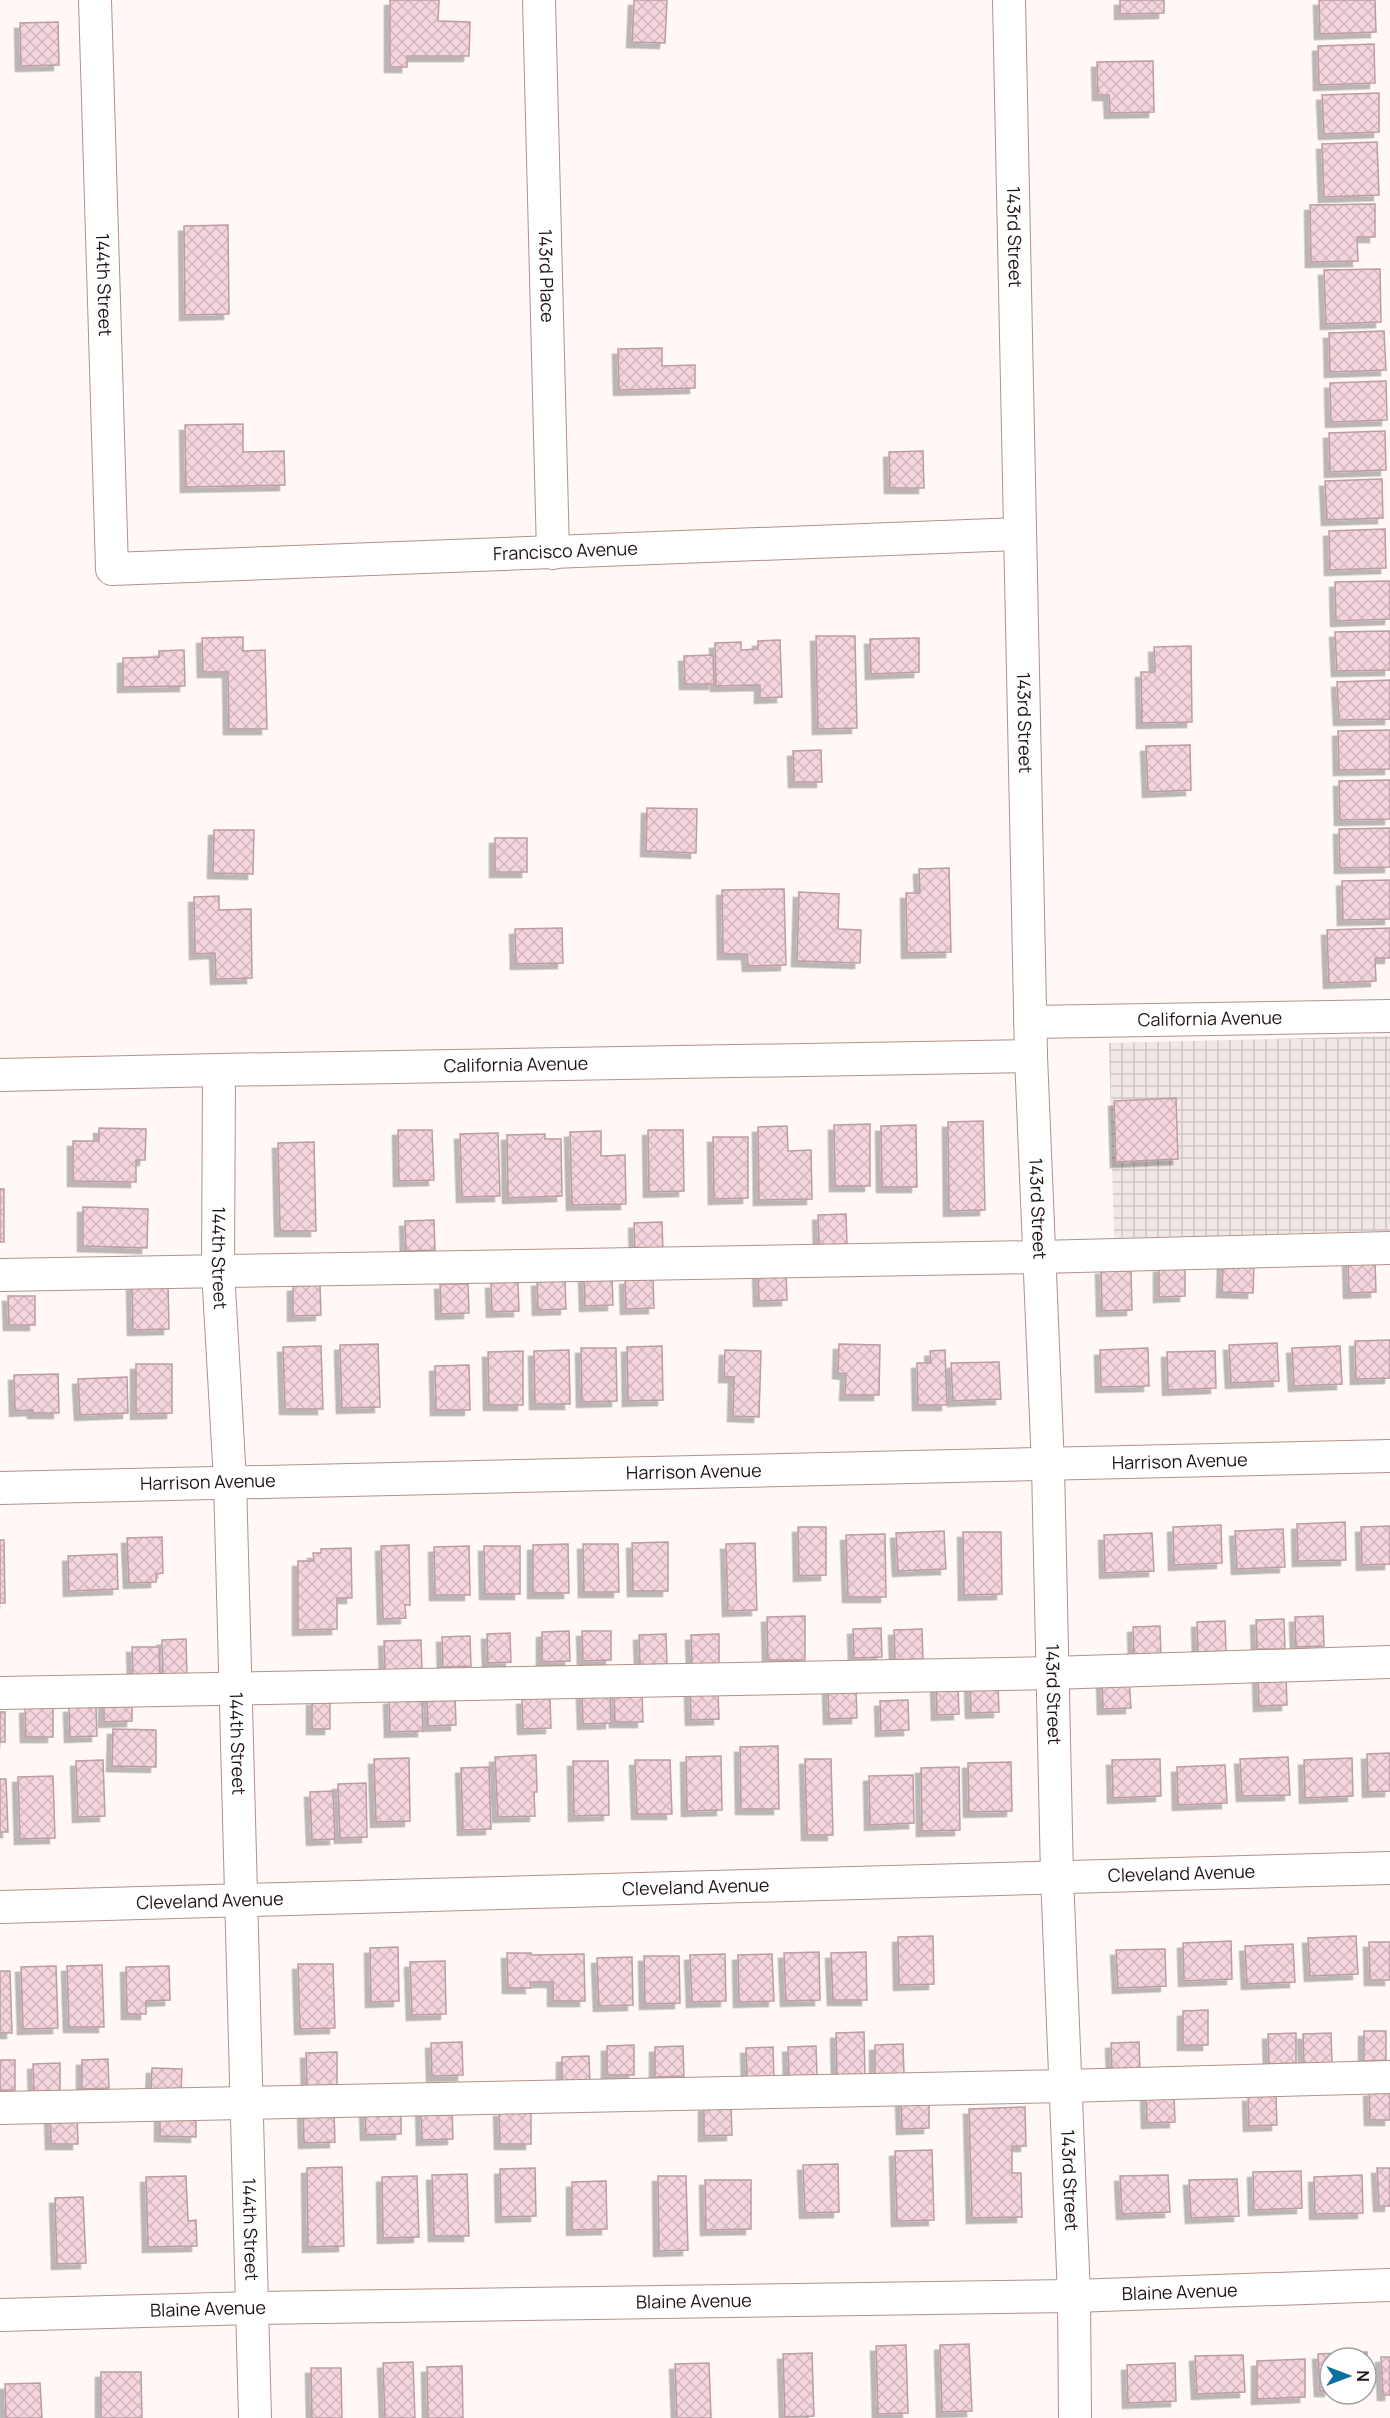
<svg xmlns="http://www.w3.org/2000/svg" width="1390" height="2418" viewBox="0 0 1390 2418" font-family="Manrope,sans-serif">
	<style>
		.industrial { fill: url(#industrial-grid) }
		.building { fill: url(#building-cross-hatch); stroke: #bc9da5; stroke-width: 1.5; filter: url(#shadow) }
		.lines { fill: none; stroke-linecap: round; stroke-linejoin: round }
		.minor-casing { stroke: #b0928b; stroke-width: 34 }
		.minor { stroke: #fff; stroke-width: 32 }
		.labels { text-anchor: middle; stroke-width: 4.5; stroke-linejoin: round; paint-order: stroke }
		.street-label { font-size: 18px; fill: #201513; stroke: #fff }
	</style>
	<defs>
		<pattern id="industrial-grid" width="8" height="8" patternUnits="userSpaceOnUse" patternTransform="scale(1.5)"><rect width="8" height="8" fill="#f0e7e6"/><path d="M0 4h8M4 0v8" fill="none" stroke="#cec5c4"/></pattern>
		<pattern id="building-cross-hatch" width="8" height="8" patternUnits="userSpaceOnUse" patternTransform="scale(1.5)"><rect width="8" height="8" fill="#f5d5dd"/><path d="M0 0l8 8M0 8l8-8" fill="none" stroke="#d2b6bd"/></pattern>
		<filter id="shadow"><feDropShadow dx="-5.5" dy="5.5" stdDeviation="0" flood-color="#0004"/></filter>
	</defs>
	<rect width="100%" height="100%" fill="#fff8f7"/>
	<path class="industrial" d="M1390,1036v195l-276,7 -5,-195z"/>
	<path class="building" d="M390,0h49l-1,21 32,1 -1,34h-62v11h-17z
		M634,0h33l-2,43 -33,-1z
		M1120,0h44v13l-44,1z
		M1319,0h56l1,32 -56,2z
		M58,22l1,43 -38,1 -1,-43z
		M1374,44l1,39 -56,2 -1,-39z
		M1153,61l1,51 -44,1 -1,-18h-11l-1,-33z
		M1379,93v39l-55,2 -2,-39z
		M1377,142l2,53 -55,2 -2,-53z
		M1375,204v33h-18l1,24 -47,1 -1,-57z
		M228,225l1,89 -44,1 -1,-89z
		M1380,269l1,53 -55,2 -2,-54z
		M1384,331l2,39 -56,2 -1,-39z
		M662,348v18l33,-1v23l-76,2 -1,-41z
		M1386,381l1,39 -56,2 -1,-39z
		M243,424v28l41,-1 1,34 -99,2 -1,-62z
		M1385,431l1,39 -56,2 -1,-39z
		M923,451l1,37h-34l-1,-36z
		M1382,479l1,39 -56,2 -2,-39z
		M1385,529l1,39 -56,2 -1,-39z
		M1390,581v38l-54,2 -1,-39z
		M1390,631v39l-53,1 -2,-39z
		M816,636h39l2,92 -39,1z
		M243,637v14l22,-1 2,79h-38l-1,-57h-25l-1,-34z
		M919,638v34l-48,2 -1,-35z
		M780,640l2,57 -22,1v-13l-44,1 -1,-43 26,-1v8l17,-1v-8z
		M1191,646l1,76 -50,1 -1,-51h14l-1,-25z
		M184,650l1,36 -62,1v-29l36,-1v-6z
		M713,655l1,29h-29l-1,-28z
		M1390,680v39l-51,1 -2,-38z
		M1390,730v39l-51,1 -1,-39z
		M1190,745l1,45 -43,2 -2,-46z
		M821,750l1,32h-28l-1,-31z
		M1390,780v39l-50,1 -1,-39z
		M647,808l50,1 -1,44 -50,-2z
		M1390,828v39l-50,1 -1,-39z
		M214,830h40l-1,44 -40,-1z
		M495,838h32v34h-32z
		M949,868l2,84 -44,1 -1,-60h14l-1,-24z
		M1390,880v39l-47,1 -1,-39z
		M784,889l2,76 -38,1 -1,-12h-24l-1,-64z
		M799,892l40,2 -1,35 23,1 -1,33 -63,-2z
		M219,896v14l32,-1 1,69 -36,1 -1,-26 -20,1 -1,-57z
		M562,928l1,35 -47,1 -1,-35z
		M1390,928v30h-15l1,23 -47,2 -2,-53z
		M1176,1098l2,61 -62,3 -2,-61z
		M983,1121l2,89 -36,1 -1,-89z
		M870,1124v62h-35l-1,-61z
		M916,1125l1,62h-35l-1,-61z
		M787,1126l1,25 23,-1 1,49 -53,1 -1,-73z
		M99,1128l47,1 -1,31h-9v22l-63,-1v-40h26z
		M398,1130h34l2,50 -35,1z
		M648,1130h35l1,61 -35,1z
		M601,1131v25l24,-1 1,49 -54,1 -2,-73z
		M498,1133l2,63 -38,1 -2,-63z
		M545,1134v5h16l1,57 -54,2 -1,-63z
		M713,1137h35v61l-34,1z
		M314,1142l2,89h-36l-2,-88z
		M0,1189h4v53h-4z
		M83,1207l65,2 -1,39 -64,-2z
		M846,1214l1,30 -28,1 -1,-30z
		M434,1220l1,30 -29,1 -1,-30z
		M662,1222l1,30 -28,1 -1,-30z
		M1375,1260l1,32 -27,1 -1,-32z
		M1223,1263l31,1 -1,29 -31,-1z
		M1185,1266v30l-26,1v-30z
		M1101,1269h30l1,41 -30,1z
		M786,1270l1,30 -28,1 -1,-30z
		M612,1276l1,29 -28,1 -1,-29z
		M653,1278l1,30 -28,1 -1,-30z
		M565,1280l1,29 -28,1 -1,-29z
		M518,1282l1,29 -27,1 -1,-29z
		M168,1284l1,45 -36,1 -1,-45z
		M440,1284h28l1,29 -28,1z
		M320,1285l1,30 -28,1v-30z
		M8,1296h27v29h-26z
		M1390,1340v38l-34,1 -1,-38z
		M1277,1343l2,38 -48,2 -2,-38z
		M378,1344l2,63 -38,1 -2,-63z
		M839,1344l41,1 -1,50h-34l1,-21 -8,-1z
		M321,1346l2,63h-38l-2,-62z
		M662,1346l1,54 -35,1 -1,-54z
		M1340,1346l2,38 -48,2 -2,-38z
		M581,1348h35l1,53 -35,1z
		M1148,1348l1,38 -48,1 -1,-37z
		M569,1350l1,54h-35l-1,-53z
		M725,1350l36,1 -2,66 -26,-1 1,-39h-10z
		M945,1350l2,55h-29l-1,-42h14l-1,-12z
		M523,1351v54h-34l-1,-53z
		M1215,1351l1,37 -48,2 -1,-38z
		M999,1362l2,37 -48,2 -2,-38z
		M136,1364h36v49l-36,1z
		M469,1365l1,45h-34l-1,-44z
		M58,1374l1,39h-26v-3l-18,1 -1,-36z
		M127,1377l1,36 -48,2 -2,-36z
		M1345,1522l1,38 -48,1 -1,-37z
		M1221,1525l1,38 -48,2 -1,-38z
		M1390,1526v38l-28,1 -1,-38z
		M798,1527h28v48l-27,1z
		M1283,1529l2,38 -48,2 -2,-38z
		M944,1531l2,38 -48,2 -2,-38z
		M963,1532h38l1,62 -38,1z
		M1152,1533l2,38 -49,2 -1,-38z
		M885,1534l1,63h-38l-2,-62z
		M162,1537l1,36 -7,1v8l-27,1 -2,-45z
		M0,1540h4l1,63h-5z
		M668,1542v49h-35l-1,-48z
		M755,1543l2,67 -29,1 -2,-67z
		M568,1544l1,49h-36v-48z
		M583,1544h35l1,48h-35z
		M409,1545l1,60h-5l1,13 -23,1 -2,-73z
		M469,1546l1,49h-35l-1,-48z
		M484,1546h36v48h-35z
		M351,1548l1,50h-15v31l-39,1v-69h16l-1,-8h8v-4z
		M117,1554l1,35 -49,2 -1,-35z
		M805,1616v44h-37l-1,-43z
		M1323,1616l1,30 -28,1 -1,-30z
		M1284,1619l1,30h-28l-1,-29z
		M1225,1621l1,30 -28,1 -1,-30z
		M1160,1626l1,30 -27,1 -1,-30z
		M881,1628l1,29 -28,1 -1,-29z
		M922,1629l1,30 -28,1 -1,-30z
		M569,1631l1,30 -28,1v-30z
		M582,1631h29v29l-28,1z
		M510,1633l1,29 -23,1 -1,-29z
		M666,1634l1,30 -27,1 -1,-30z
		M719,1634v29l-27,1 -1,-29z
		M470,1636l1,30 -28,1 -1,-30z
		M186,1639l1,37 -24,1 -1,-37z
		M421,1640l1,29 -37,1 -1,-29z
		M132,1647h27l1,29 -27,1z
		M1286,1675l1,30 -28,1 -1,-30z
		M1129,1679l2,29 -28,1 -1,-29z
		M998,1683l1,29 -28,1 -1,-29z
		M958,1685l1,29 -22,1 -1,-29z
		M856,1688l1,30 -28,1 -1,-30z
		M718,1689l1,30 -28,1 -1,-30z
		M642,1692l1,30h-28l-1,-29z
		M610,1693l1,30 -28,1 -1,-30z
		M455,1695l1,30 -28,1 -1,-30z
		M422,1698l1,33 -33,1 -1,-33z
		M550,1698l1,30 -28,1 -1,-30z
		M312,1700h18v29h-18z
		M908,1700l1,30 -28,1 -1,-30z
		M132,1702v19l-28,1v-19z
		M53,1707v30h-27l-1,-29z
		M69,1707h27l1,29 -27,1z
		M0,1712h5v30h-5z
		M113,1729l43,1v37l-44,-1z
		M778,1746l1,63h-38l-1,-62z
		M1390,1753v38l-22,1 -1,-38z
		M536,1755l1,37h-3l1,24 -37,1 -3,-60z
		M721,1756l1,54 -35,1 -1,-54z
		M1288,1757l2,38 -48,1 -2,-37z
		M409,1758l1,63 -34,1 -2,-63z
		M1352,1758l1,38 -48,2 -1,-38z
		M805,1759h26l2,76h-26z
		M1160,1759l1,37 -48,2 -1,-38z
		M103,1760l2,56 -27,1 -2,-56z
		M635,1760h35l2,54h-35z
		M573,1761h35l1,54 -35,1z
		M1011,1762l1,49 -43,1 -1,-49z
		M1225,1765l2,38 -49,2 -1,-38z
		M489,1767l2,62 -28,1 -2,-62z
		M959,1767l1,63 -38,1 -1,-63z
		M913,1775l1,48 -44,2 -1,-49z
		M53,1776l2,62 -35,1 -2,-62z
		M0,1779h6l2,53h-8z
		M366,1783l1,54 -27,1 -2,-54z
		M333,1791l2,48 -23,1 -2,-48z
		M933,1936l1,48 -35,1 -1,-48z
		M1356,1936l2,38 -48,2 -2,-38z
		M1231,1941l1,38 -48,2 -1,-38z
		M1369,1942h21v38h-20z
		M1293,1944l2,38 -48,2 -2,-38z
		M398,1947l1,54 -28,1 -1,-54z
		M1165,1949l1,37 -48,2 -2,-38z
		M819,1952l1,48 -34,1 -2,-48z
		M866,1952l1,48h-34l-2,-47z
		M507,1953h24v2l53,-1 1,47h-32v-19h-23l1,6h-23z
		M725,1954l1,47 -34,1 -2,-47z
		M772,1954l2,47 -35,1 -1,-47z
		M644,1956h35l1,47 -35,1z
		M632,1957l1,48 -34,1 -2,-48z
		M445,1961l1,53 -34,1 -2,-53z
		M298,1964h35l2,64 -35,1z
		M102,1965l2,62h-35l-2,-61z
		M56,1966l2,62 -35,1 -2,-62z
		M169,1966l1,34 -24,1v13h-19l-1,-47z
		M0,1971h10l2,62h-12z
		M1208,2010v35h-25v-34z
		M1364,2031h22v29l-22,1z
		M864,2032l1,44 -28,1 -1,-44z
		M1296,2033v30l-27,1 -1,-30z
		M1331,2033l1,30 -28,1 -1,-30z
		M462,2042l1,33 -31,1 -1,-33z
		M1139,2042l1,29 -28,1 -1,-29z
		M903,2044l1,30 -29,1v-30z
		M634,2045v30h-27v-29z
		M683,2046l1,30 -29,1v-30z
		M816,2046l1,29 -28,1 -1,-29z
		M773,2047l1,30 -27,1 -1,-30z
		M337,2052v33l-30,1 -1,-33z
		M589,2056l1,30h-28v-29z
		M108,2059l1,29 -27,1v-29z
		M0,2060h15v30h-15z
		M60,2063v30h-26l-1,-29z
		M152,2068l30,1 -1,22 -30,-1z
		M1390,2090v30h-20l-1,-29z
		M1174,2093l1,29 -28,1 -1,-29z
		M1276,2095l1,30 -28,1 -1,-30z
		M929,2098v30l-27,1 -1,-30z
		M731,2105l1,30 -28,1v-30z
		M452,2106l1,33 -31,1 -1,-33z
		M1025,2107l1,39h-14v27h9l1,44 -50,1 -3,-109z
		M401,2108v26l-35,1 -1,-26z
		M334,2109l1,33 -31,1 -1,-33z
		M160,2110l36,1v26l-36,-1z
		M499,2111h32v33h-31z
		M77,2114l1,30h-27l-1,-29z
		M932,2150l2,70 -37,1 -2,-70z
		M838,2164l1,48 -34,1 -2,-48z
		M342,2167l2,79 -36,1 -1,-79z
		M535,2168l1,48 -35,1 -1,-48z
		M1377,2168h13v38h-11z
		M1301,2171l1,37 -48,2 -1,-38z
		M467,2174l2,62h-35l-2,-61z
		M1168,2175l2,37 -48,2 -2,-38z
		M1362,2175l1,38 -48,1 -1,-37z
		M186,2176l2,45 8,-1 1,26 -49,1 -2,-70z
		M417,2176l2,61 -36,1 -1,-61z
		M658,2176h28l2,74 -29,1z
		M1237,2179l2,37 -48,2 -2,-38z
		M705,2180h46v49l-45,1z
		M606,2181l1,48 -35,1v-48z
		M83,2197l3,66 -29,1 -2,-66z
		M969,2344l3,67 -30,1 -2,-67z
		M906,2345l2,68 -30,1 -2,-68z
		M1367,2352l1,38h-2v-32h-36v33h-10l-2,-37z
		M812,2353l2,63 -29,1 -2,-63z
		M1243,2355l2,37 -48,2 -2,-38z
		M1381,2357h9v38h-7z
		M1305,2359v38l-48,2v-38z
		M413,2362l2,56h-30l-2,-55z
		M709,2363l2,55h-34l-2,-54z
		M1175,2363l1,38 -48,2 -1,-38z
		M462,2366l1,52h-35l-1,-51z
		M311,2368h30l1,50h-30z
		M101,2372h40l1,46h-41z
		M40,2383l2,35h-36l-1,-34z"/>
	<g class="lines">
		<defs>
			<g id="minor">
				<path id="s1" d="M95,0l17,569 907,-35"/>
				<path id="s2" d="M539,0l14,553"/>
				<path id="s3" d="M1009,0l22,1056 17,410 9,410 17,420 1,122"/>
				<path id="s4" d="M1030,1022l360,-6"/>
				<path id="s5" d="M219,1070l-1,200 12,211 25,937"/>
				<path id="s6" d="M0,1075l219,-5 812,-14"/>
				<path d="M0,1275l1039,-18 351,-9"/>
				<path id="s7" d="M0,1488c463,-14 927,-18 1390,-32"/>
				<path d="M0,1693l1052,-20 338,-11"/>
				<path id="s8" d="M0,1907l1390,-39"/>
				<path d="M0,2108l1065,-22 325,-9"/>
				<path id="s9" d="M0,2315l253,-7 821,-12 316,-11"/>
			</g>
		</defs>
		<use href="#minor" class="minor-casing"/>
		<use href="#minor" class="minor"/>
	</g>
	<g class="labels">
		<g class="street-label">
			<text dy="6" stroke="none"><textPath href="#s3" startOffset="237">143rd Street</textPath></text>
			<text dy="6" stroke="none"><textPath href="#s2" startOffset="276">143rd Place</textPath></text>
			<text dy="6" stroke="none"><textPath href="#s1" startOffset="285">144th Street</textPath></text>
			<text dy="6" stroke="none"><textPath href="#s1" startOffset="1023">Francisco Avenue</textPath></text>
			<text dy="6" stroke="none"><textPath href="#s3" startOffset="723">143rd Street</textPath></text>
			<text dy="6" stroke="none"><textPath href="#s4" startOffset="180">California Avenue</textPath></text>
			<text dy="6" stroke="none"><textPath href="#s6" startOffset="516">California Avenue</textPath></text>
			<text dy="6" stroke="none"><textPath href="#s3" startOffset="1209">143rd Street</textPath></text>
			<text dy="6" stroke="none"><textPath href="#s5" startOffset="188">144th Street</textPath></text>
			<text dy="6" stroke="none"><textPath href="#s7" startOffset="1180">Harrison Avenue</textPath></text>
			<text dy="6" stroke="none"><textPath href="#s7" startOffset="694">Harrison Avenue</textPath></text>
			<text dy="6" stroke="none"><textPath href="#s7" startOffset="208">Harrison Avenue</textPath></text>
			<text dy="6" stroke="none"><textPath href="#s3" startOffset="1695">143rd Street</textPath></text>
			<text dy="6" stroke="none"><textPath href="#s5" startOffset="674">144th Street</textPath></text>
			<text dy="6" stroke="none"><textPath href="#s8" startOffset="1182">Cleveland Avenue</textPath></text>
			<text dy="6" stroke="none"><textPath href="#s8" startOffset="696">Cleveland Avenue</textPath></text>
			<text dy="6" stroke="none"><textPath href="#s8" startOffset="210">Cleveland Avenue</textPath></text>
			<text dy="6" stroke="none"><textPath href="#s3" startOffset="2181">143rd Street</textPath></text>
			<text dy="6" stroke="none"><textPath href="#s5" startOffset="1160">144th Street</textPath></text>
			<text dy="6" stroke="none"><textPath href="#s9" startOffset="1180">Blaine Avenue</textPath></text>
			<text dy="6" stroke="none"><textPath href="#s9" startOffset="694">Blaine Avenue</textPath></text>
			<text dy="6" stroke="none"><textPath href="#s9" startOffset="208">Blaine Avenue</textPath></text>
		</g>
	</g>
	<g transform="translate(1348 2376) rotate(90)"><circle r="28" fill="#ffffff" stroke="#a6a1a1" stroke-width="1.5"/>
	<path d="M0-4.5L10 22L0 15L-10 22Z" fill="#0d6f9d"/>
	<text y="-9" font-size="16" font-weight="bold" text-anchor="middle" fill="#201513">N</text>
	</g>
</svg>
